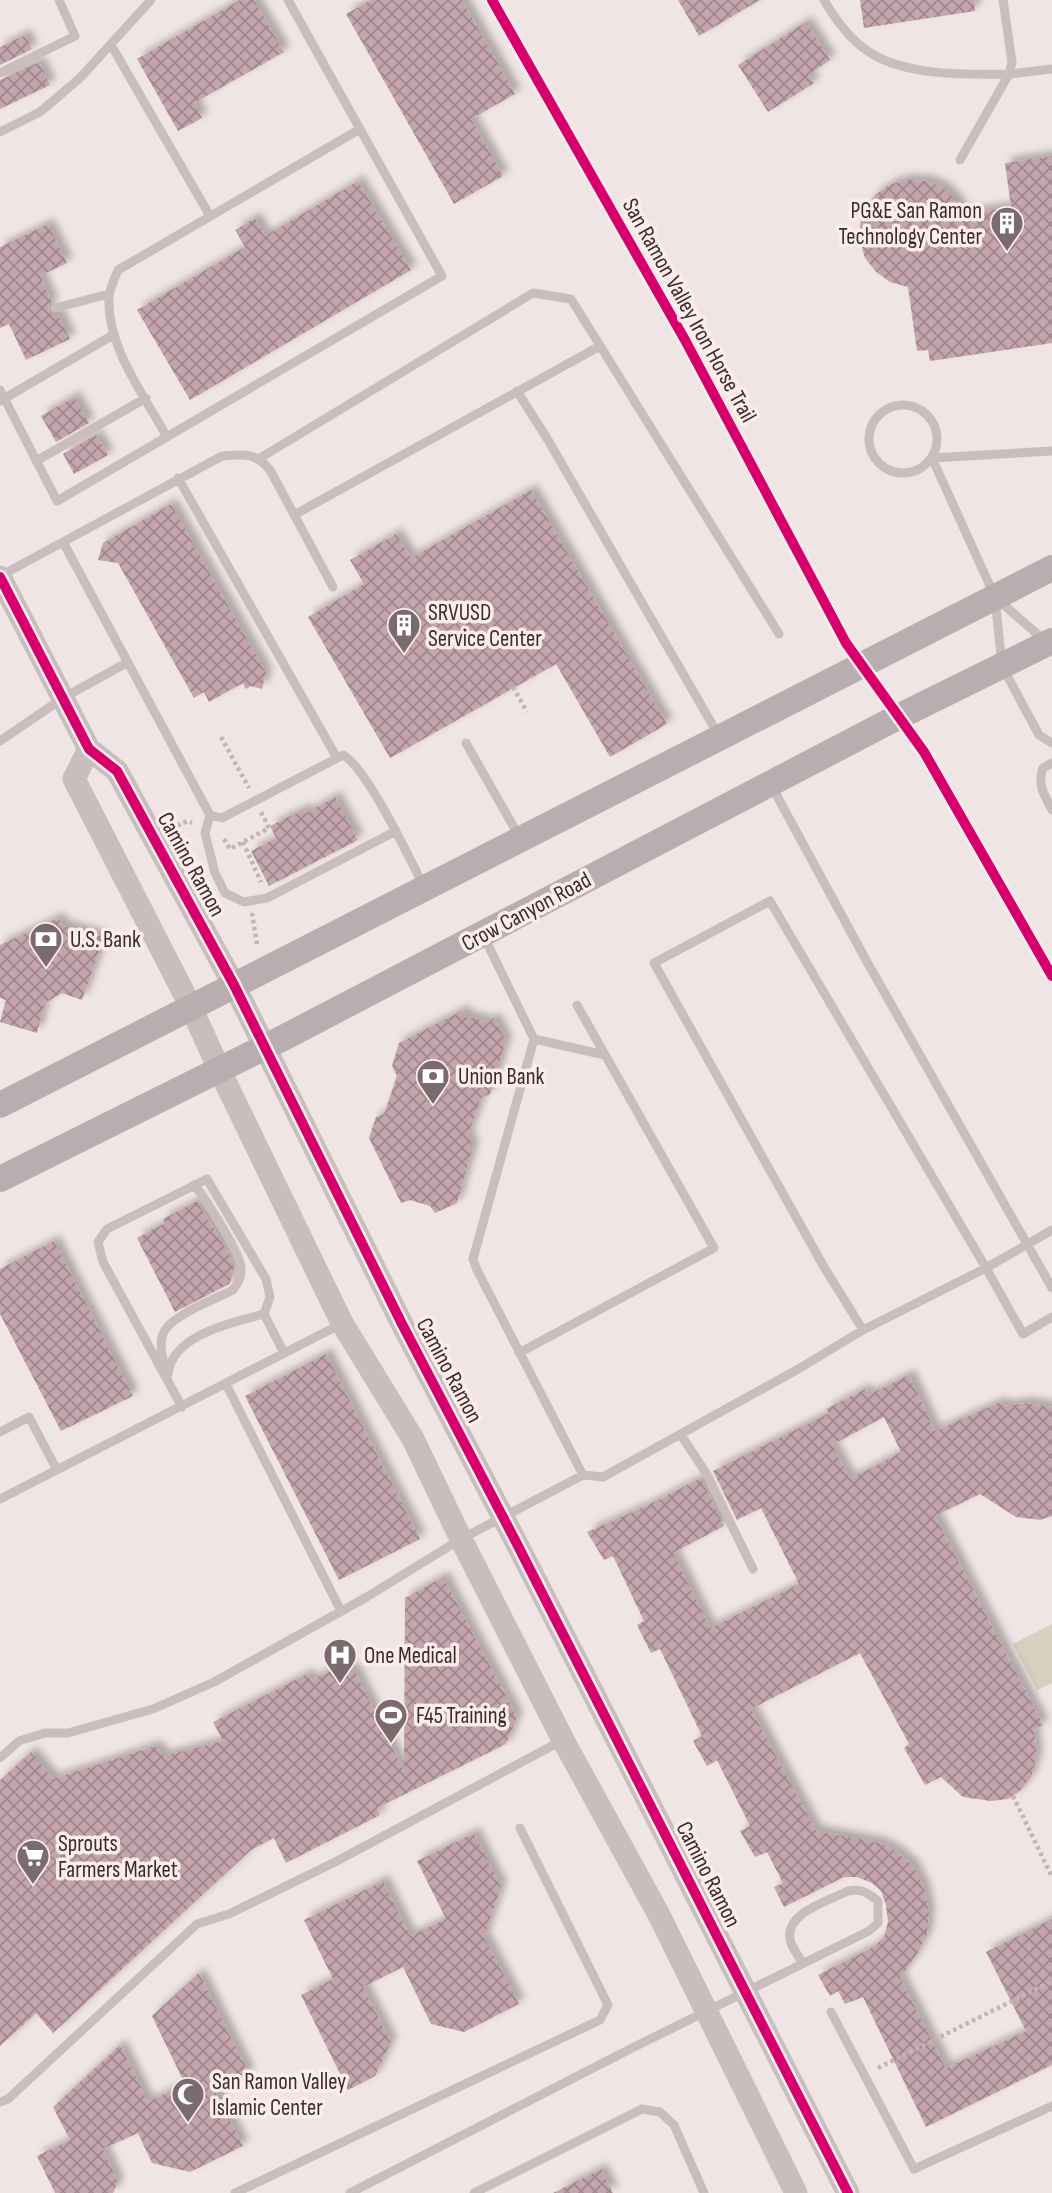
<svg xmlns="http://www.w3.org/2000/svg" width="1052" height="2193" viewBox="0 0 1052 2193" font-family="'Sofia Sans Condensed',sans-serif">
	<style>
		.garden { fill: #d8d0be }
		.building { fill: url(#building-cross-hatch); fill-rule: evenodd; filter: url(#shadow) }
		.lines { fill: none; stroke-linecap: round; stroke-linejoin: round }
		.path { stroke: #c2b5b6; stroke-width: 4.5; stroke-dasharray: 3.5 3.5; stroke-linecap: butt }
		.service { stroke: #c9bdbe; stroke-width: 9 }
		.tertiary { stroke: #c9bdbe; stroke-width: 23 }
		.secondary { stroke: #baadaf; stroke-width: 26 }
		.cycleway-casing { stroke: #fceded; stroke-width: 15 }
		.cycleway { stroke: #d6006c; stroke-width: 10 }
		.labels { text-anchor: middle; stroke-width: 7; stroke-linejoin: round; paint-order: stroke }
		.poi-label { font-size: 23px; fill: #3c2a2e; stroke: #fceded; text-anchor: start }
		.street-label { font-size: 23px; fill: #3c2a2e; stroke: #fceded }
	</style>
	<defs>
		<pattern id="building-cross-hatch" width="8" height="8" patternUnits="userSpaceOnUse" patternTransform="scale(1.75)"><rect width="8" height="8" fill="#c5a5ad"/><path d="M0 0l8 8M0 8l8-8" fill="none" stroke="#a1878d"/></pattern>
		<filter id="shadow"><feDropShadow dx="6" dy="-6" stdDeviation="3.5" flood-color="#0004"/></filter>
	</defs>
	<rect width="100%" height="100%" fill="#f0e5e5"/>
	<path class="garden" d="M1052,1624v59l-15,7 -24,-46z"/>
	<path class="building" d="M240,0h14l30,52 -90,51 8,15 -24,13 -41,-72z
		M371,0h91l53,94 -44,25 32,57 -49,28 -108,-190z
		M678,0h82l-61,36z
		M860,0h114l1,11 -111,17z
		M806,22l24,38 -22,15 6,8 -46,29 -30,-47z
		M25,35l7,14 -32,16v-18z
		M39,62l11,23 -50,24v-29z
		M1052,156v187l-122,18 -2,-11 -11,1 -9,-64 -18,-5 -14,-10 -11,-14 -5,-17v-17l6,-17 10,-13 15,-10 17,-4 18,1 16,6 13,12 9,15 47,-7 -6,-44z
		M358,181l53,89 -221,130 -53,-90 108,-63 -10,-17 20,-12 10,18z
		M48,224l19,39 -27,13 12,26 -3,3 -1,5 4,4h6l12,25 -44,21 -17,-36 -9,4v-81z
		M74,397l15,26 -33,19 -15,-26z
		M96,435l12,20 -34,19 -11,-20z
		M531,490l136,234 -57,33 -54,-93 -166,94 -82,-141 56,-33 -14,-24 46,-26 15,24z
		M171,504l95,169 -4,16 -11,-3 -5,3 -3,-6 -34,19 -5,-10 -10,6 -76,-135 -20,-3 5,-17z
		M335,797l23,43 -89,46 -18,-35 25,-13 -6,-12 34,-17 2,4z
		M58,918l5,8 41,11 -22,63 -20,-7 -17,10 -8,30 -37,-11 6,-22 -6,-2v-53z
		M463,1010l2,6 23,6 6,-4 12,23 -16,53 -9,4 -13,38 5,10 -16,57 -22,10 -5,-7 -20,-6 -9,3 -32,-65 7,-21 8,-3 13,-38 -5,-10 7,-23z
		M197,1201l32,53 5,15 -3,2 2,4 -4,9 -54,28 -38,-74 28,-15 -2,-4z
		M54,1241l79,155 -72,35 -61,-117v-45z
		M326,1354l94,185 -81,41 -94,-184z
		M909,1375l26,56 65,-29 3,4 24,-3 25,4v109l-12,4 -24,-3 -36,-23 -45,22 108,209 -9,5 3,25 -6,22 -11,14 -12,8 -17,2 -28,-4 -22,-20 -16,8 -21,-37 5,-4 -49,-91 -109,56 65,122 64,12 17,9 16,14 11,22 5,25 -2,21 -10,20 -17,24 46,90 80,-37 -40,-79 66,-33v146l-126,62 -63,-130 -18,7 -7,-13 -8,5 -12,-21 55,-28 11,-10 4,-15 -2,-17 -5,-14 -9,-8 -15,-6h-13l-60,30 -10,-20 9,-4 -16,-31 -12,5 -15,-26 10,-5 -33,-66 -10,6 -14,-25 9,-5 -42,-87 -9,4 -14,-28 7,-4 -31,-65 -9,4 -17,-28 61,-27 53,-27 23,48 -51,27 37,75 89,-44 -38,-76 -24,12 -24,-49 116,-58 -3,-4 39,-20 3,6zM884,1417l17,35 -51,27 -18,-34z
		M443,1577l74,140 -11,27 -129,64 3,7 -94,48 -12,-25 -23,12 -198,183 -17,-20 -36,33v-266l31,-28 22,27 102,-33 9,10 59,-15 -10,-19 94,-48 4,6 29,-13 15,4 49,101 1,-174z
		M474,1833l27,54 -17,50 35,67 -55,28 -33,-8 -28,-57 -40,20 28,55 -16,34 -27,14 -47,-95 32,-16 -29,-59 79,-39 27,55 36,-17 -29,-58z
		M199,1973l50,101 -34,17 28,55 -53,26 -38,-9 -14,-30 -35,16 15,33 -5,11h-58l-18,-37 33,-16 -17,-33 67,-62 28,57 37,-18 -33,-68z
		M601,2169l12,24h-60z"/>
	<g class="lines">
		<path class="path" d="M513,687l14,25
			M221,737l28,51
			M171,829l16,-8 5,2
			M224,839l6,10 39,-21 -8,-16
			M243,842l18,40
			M252,913l5,31
			M1013,1796l39,81
			M878,2068l174,-87"/>
		<path class="service" d="M824,0c11,19 24,37 42,50 36,26 100,25 143,24
			M1003,0l9,62 -3,12 43,-5
			M111,45l99,171
			M0,73l75,-37 -16,-36
			M0,132l40,-20 40,-34 71,-78
			M960,160l49,-86
			M55,308l54,-14
			M0,390l57,111 385,-225 -154,-276
			M517,391l31,49 171,296
			M0,401l113,-66
			M869 439a34 34 0 1 1 68 0a34 34 0 1 1-68 0Z
			M167,437c-23,-42 -61,-91 -58,-141 1,-8 6,-18 9,-26l242,-141
			M1052,451l-120,7 63,139 7,69 37,69 13,8
			M260,458l273,-165 38,6 208,335
			M36,461l110,-63
			M178,478l159,280
			M294,515l306,-169
			M63,542l147,273 12,3 121,-63c24,13 67,104 81,132
			M0,576l222,-120c23,-2 33,-4 48,14l63,117
			M997,599l47,41
			M0,741l63,-43 65,-36
			M466,743l54,95
			M1052,763l-9,5c-6,16 1,27 9,42
			M771,785l95,175 186,328
			M210,815l-5,18 10,40 10,20 19,9 23,-4 129,-67
			M484,937l50,102
			M863,1330l-39,-63 -170,-304 116,-62 216,367 37,66 29,-17
			M519,1353l195,-105 -137,-243
			M165,1369c-3,-13 -7,-28 0,-39 10,-16 51,-31 68,-40 5,-7 8,-12 8,-21 0,-15 -36,-71 -47,-84
			M168,1374c4,-39 65,-52 96,-60
			M226,1384l115,227
			M182,1407l-79,-145 -5,-20 9,-13 100,-50 59,100 4,18 -6,17 20,39
			M0,1432l29,-15 28,53
			M681,1435l25,38 47,96
			M583,1475l-106,-205 -4,-11 61,-220 71,16
			M0,1499l341,-175
			M0,1758l19,-17 26,-8h23l85,-24 61,-27 151,-84 96,-59 122,-64 20,2 197,-109 63,-38 123,-62 66,-38
			M831,2012l83,157 138,-63
			M0,2102l8,-3 189,-175 32,-10 108,-53 226,-121
			M235,2193l365,-173 8,-15 -88,-177
			M350,2193l284,-146 235,-116 9,-8v-22c-10,-8 -17,-13 -30,-10 -20,10 -67,23 -57,52 2,6 8,13 11,20
			M474,2193l168,-84 18,3 14,13 30,68"/>
		<path class="tertiary" d="M0,577l89,172 28,22 117,214 168,339 114,218 332,651
			M89,749l-15,30 117,228 28,62 123,254 71,116 48,100 102,201 96,175 137,278"/>
		<path class="secondary" d="M0,1105l1052,-537
			M0,1179l285,-142 607,-317 160,-79"/>
		<defs>
			<path id="cycleway" d="M492,0l193,340 161,303 78,109 128,224
				M0,577l89,172 28,22 117,214 168,339 114,218 332,651"/>
		</defs>
		<use href="#cycleway" class="cycleway-casing"/>
		<use href="#cycleway" class="cycleway"/>
	</g>
	<defs>
		<symbol id="building-pin" viewBox="-11 -11 22 30"><path d="M0 17L-7.5 6A9.5 9.5 0 1 1 7.5 6Z" fill="#7b6b6e" stroke="#fceded"/><path d="M-4-6H4V6H1V3H-1V6H-4ZM-2.5-4.3h1.7v1.8h-1.7ZM.8-4.3h1.7v1.8H.8ZM-2.5-1h1.7V.8h-1.7ZM.8-1h1.7V.8H.8Z" fill="#fff"/></symbol>
		<symbol id="bank-pin" viewBox="-11 -11 22 30"><path d="M0 17L-7.5 6A9.5 9.5 0 1 1 7.5 6Z" fill="#7b6b6e" stroke="#fceded"/><path d="M-6-4H6V4H-6ZM0-2.3a2.3 2.3 0 1 0 0 4.6a2.3 2.3 0 1 0 0-4.6Z" fill="#fff"/></symbol>
		<symbol id="hospital-pin" viewBox="-11 -11 22 30"><path d="M0 17L-7.5 6A9.5 9.5 0 1 1 7.5 6Z" fill="#7b6b6e" stroke="#fceded"/><path d="M-5-5h3v3.5h4V-5h3V5h-3V1.5h-4V5h-3Z" fill="#fff"/></symbol>
		<symbol id="stadium-pin" viewBox="-11 -11 22 30"><path d="M0 17L-7.5 6A9.5 9.5 0 1 1 7.5 6Z" fill="#7b6b6e" stroke="#fceded"/><path d="M0-5a6.5 5 0 1 0 0 10a6.5 5 0 1 0 0-10ZM-3.5-1.8h7v3.6h-7Z" fill="#fff"/></symbol>
		<symbol id="supermarket-pin" viewBox="-11 -11 22 30"><path d="M0 17L-7.5 6A9.5 9.5 0 1 1 7.5 6Z" fill="#7b6b6e" stroke="#fceded"/><path d="M-6-5.5h2.5l.6 2H6L4.5 2H-2.5L-4.4-4H-6ZM-1.5 3.2a1.3 1.3 0 1 0 .1 0ZM3 3.2a1.3 1.3 0 1 0 .1 0Z" fill="#fff"/></symbol>
		<symbol id="mosque-pin" viewBox="-11 -11 22 30"><path d="M0 17L-7.5 6A9.5 9.5 0 1 1 7.5 6Z" fill="#7b6b6e" stroke="#fceded"/><path d="M3.5-4.9A6 6 0 1 0 3.5 4.9A5 5 0 1 1 3.5-4.9Z" fill="#fff"/></symbol>
	</defs>
	<g fill-rule="evenodd">
		<use href="#building-pin" x="988" y="204" width="38" height="52"/>
		<use href="#building-pin" x="385" y="606" width="38" height="52"/>
		<use href="#bank-pin" x="27" y="920" width="38" height="52"/>
		<use href="#bank-pin" x="414" y="1057" width="38" height="52"/>
		<use href="#hospital-pin" x="321" y="1636" width="38" height="52"/>
		<use href="#stadium-pin" x="372" y="1696" width="38" height="52"/>
		<use href="#supermarket-pin" x="14" y="1837" width="38" height="52"/>
		<use href="#mosque-pin" x="169" y="2075" width="38" height="52"/>
	</g>
	<g class="labels">
		<g class="poi-label">
			<text x="982" y="218" text-anchor="end">PG&amp;E San Ramon<tspan x="982" dy="26">Technology Center</tspan></text>
			<text x="428" y="620">SRVUSD<tspan x="428" dy="26">Service Center</tspan></text>
			<text x="70" y="947">U.S. Bank</text>
			<text x="458" y="1084">Union Bank</text>
			<text x="364" y="1663">One Medical</text>
			<text x="416" y="1723">F45 Training</text>
			<text x="58" y="1851">Sprouts<tspan x="58" dy="26">Farmers Market</tspan></text>
			<text x="212" y="2089">San Ramon Valley<tspan x="212" dy="26">Islamic Center</tspan></text>
		</g>
		<g class="street-label">
			<text transform="translate(690 310) rotate(61)" y="8">San Ramon Valley Iron Horse Trail</text>
			<text transform="translate(192 864) rotate(61)" y="8">Camino Ramon</text>
			<text transform="translate(526 911) rotate(-28)" y="8">Crow Canyon Road</text>
			<text transform="translate(450 1370) rotate(62)" y="8">Camino Ramon</text>
			<text transform="translate(709 1874) rotate(63)" y="8">Camino Ramon</text>
		</g>
	</g>
</svg>
